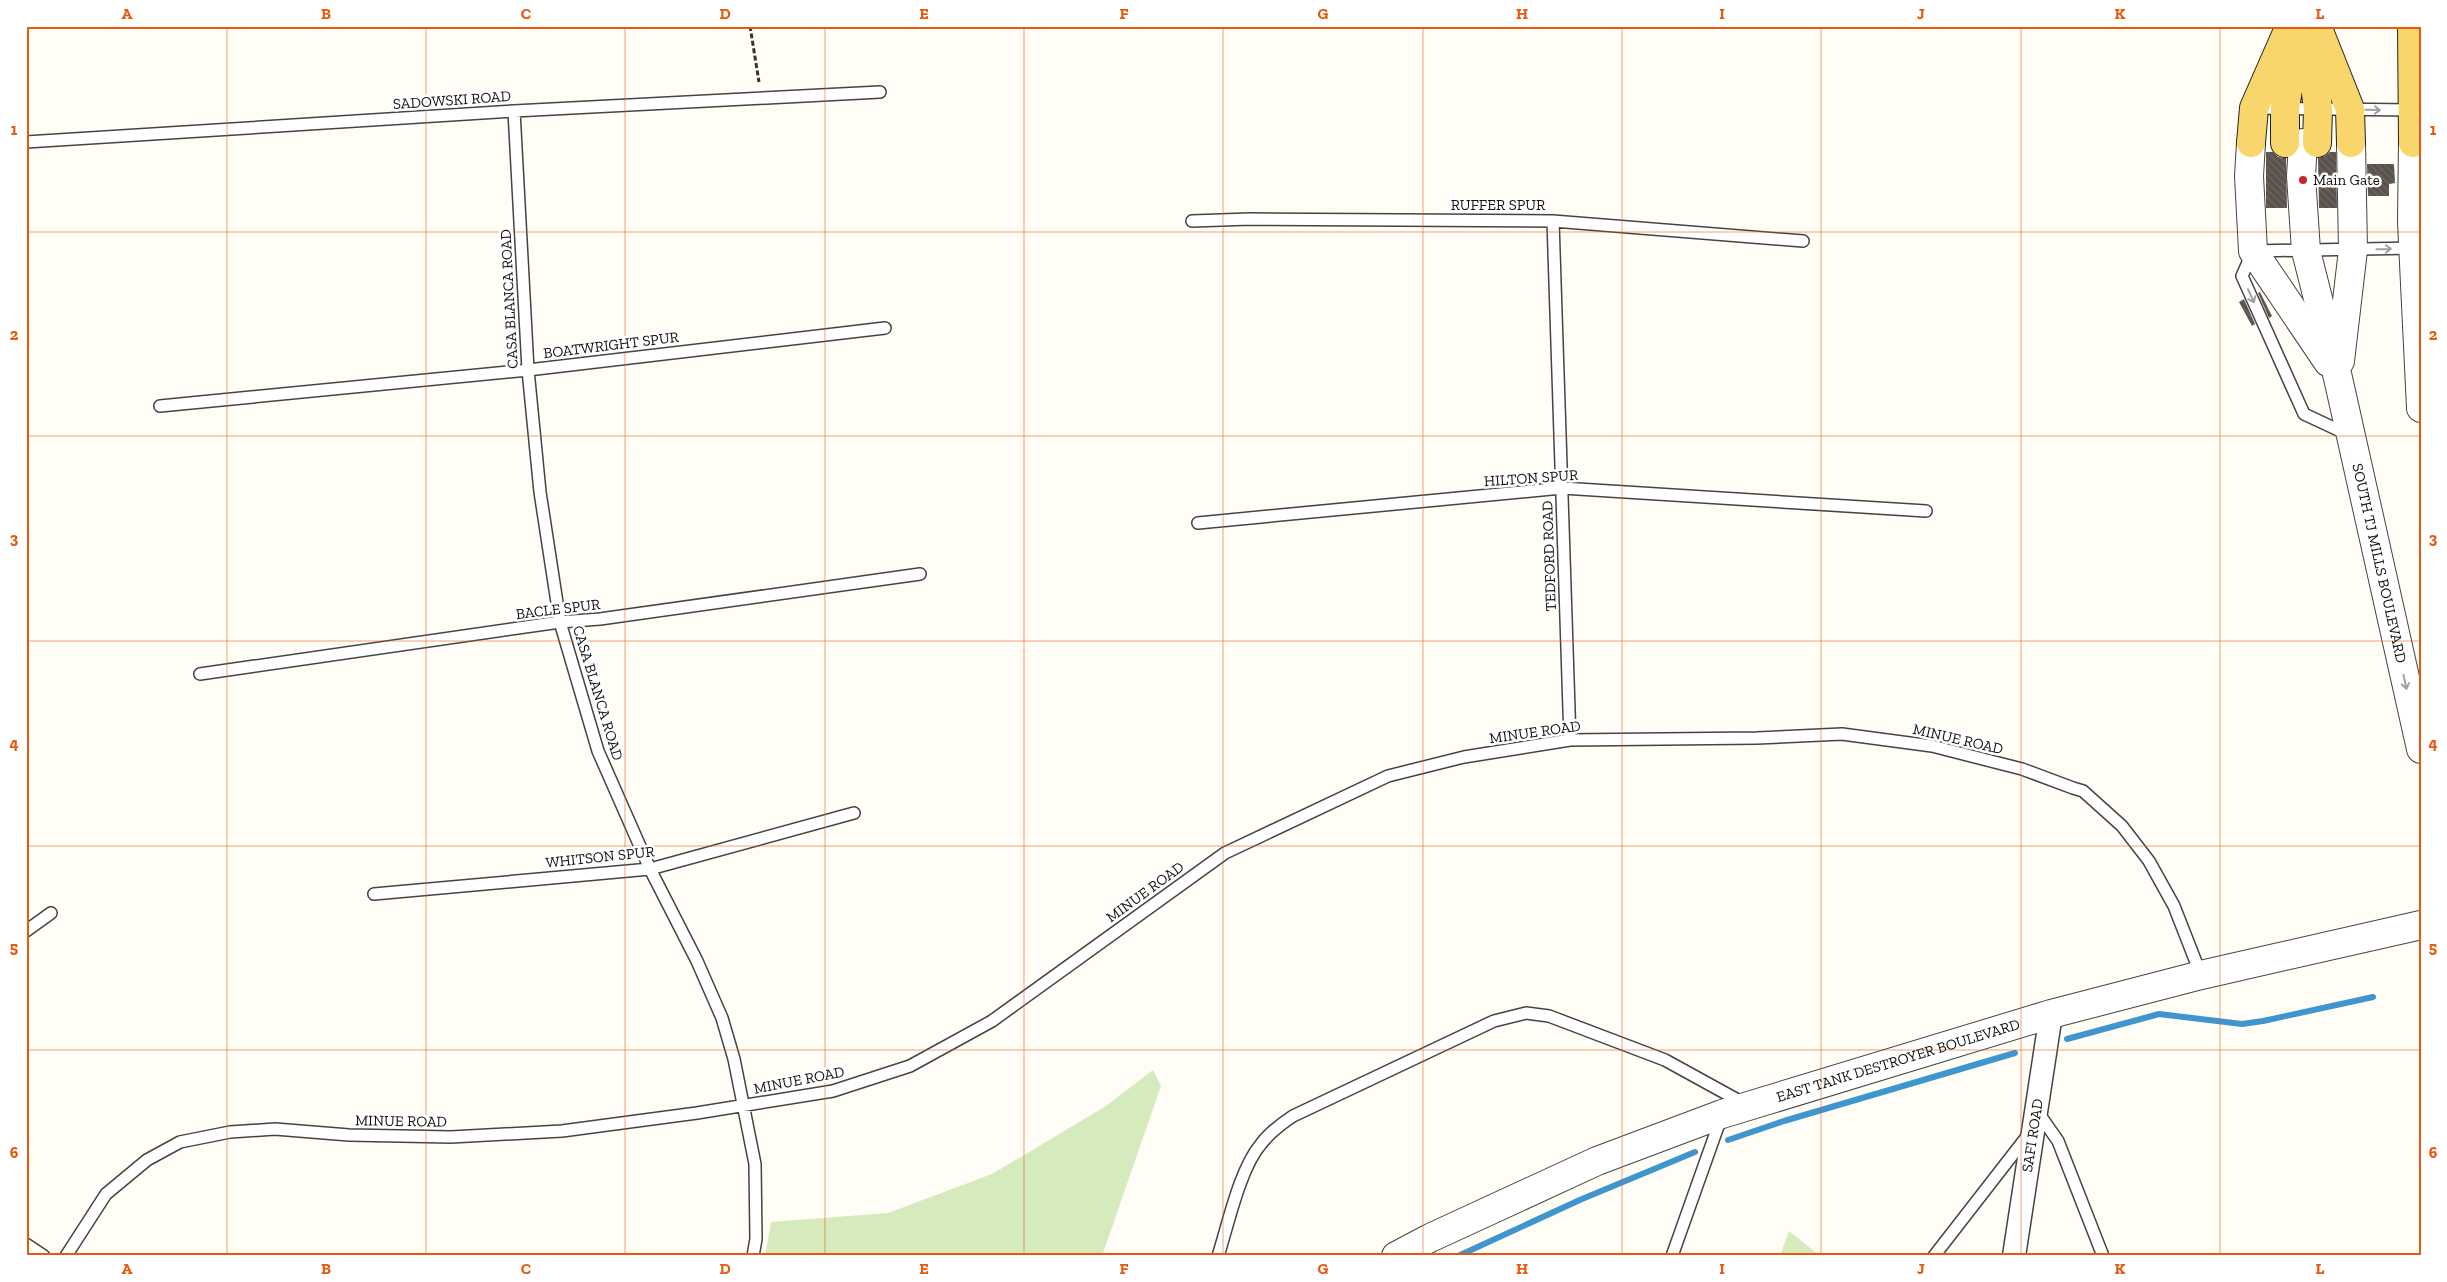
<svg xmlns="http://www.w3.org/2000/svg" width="2447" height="1282" viewBox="0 0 2447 1282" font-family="'Zilla Slab',serif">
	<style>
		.park { fill: #d5ebbd }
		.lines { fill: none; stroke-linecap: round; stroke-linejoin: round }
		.stream { stroke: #3f96cf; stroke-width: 6 }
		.building { fill: url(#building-back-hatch) }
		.service-casing { stroke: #444; stroke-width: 14 }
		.minor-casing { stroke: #444; stroke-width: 25 }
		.tertiary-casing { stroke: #444; stroke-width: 30 }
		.primary-casing { stroke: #222; stroke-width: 30 }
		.path { stroke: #333; stroke-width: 3; stroke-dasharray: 5 2.5; stroke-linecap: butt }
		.service { stroke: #fff; stroke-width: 11 }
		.minor { stroke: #fff; stroke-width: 22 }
		.tertiary { stroke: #fff; stroke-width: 28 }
		.primary { stroke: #f9d66b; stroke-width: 28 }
		.oneway { stroke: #a0a0a0 }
		.grid { fill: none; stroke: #e8590c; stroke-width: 1; stroke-opacity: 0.55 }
		.poi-dot { fill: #c4262e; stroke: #fff; stroke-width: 2 }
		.labels { text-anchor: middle; stroke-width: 5; stroke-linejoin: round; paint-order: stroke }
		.street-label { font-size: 15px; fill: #111; stroke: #fff }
		.poi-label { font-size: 15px; fill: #111; stroke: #fff; text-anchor: start }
		.neatline { fill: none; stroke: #e8590c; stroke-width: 2 }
		.grid-label { font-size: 16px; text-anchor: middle; font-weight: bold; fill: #e8590c }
	</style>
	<defs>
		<pattern id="building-back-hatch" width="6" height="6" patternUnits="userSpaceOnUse" patternTransform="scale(1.25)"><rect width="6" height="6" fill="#5a524d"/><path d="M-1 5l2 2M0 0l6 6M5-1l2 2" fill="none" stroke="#6d6662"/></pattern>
	</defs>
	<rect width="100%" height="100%" fill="#fffdf5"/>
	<path class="park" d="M1153,1070l8,16 -59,170h-337l6,-34 117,-9 104,-39 114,-68z
		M1789,1231l31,25h-40z"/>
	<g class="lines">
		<path class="stream" d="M2067,1039l92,-25 83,10 21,-3 110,-24
			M1728,1140l56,-19 231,-68
			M1458,1256l124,-57 113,-47"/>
	</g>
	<path class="building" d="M2266,152h7l5,5 8,1 1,50h-21z
		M2330,152h6l1,56h-18l-1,-50 7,-2z
		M2367,164h27l1,19 -6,1v12h-21z
		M2260,292l12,24 -3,2 -11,-25z
		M2244,299l11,25 -3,2 -13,-24z"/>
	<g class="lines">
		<defs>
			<path id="service" d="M2254,108l158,2
				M514,111l14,259 12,122 20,130 38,129 52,118 47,92 25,57 12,41 21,105 1,75 -3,17
				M26,142l488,-31 366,-19
				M1192,221l58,-2 303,2 250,20
				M1553,221l17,519
				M160,406l368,-36 357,-42
				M2349,435l-45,-21 -62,-138 11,-25 161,-3
				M1198,523l364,-35 364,23
				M200,674l360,-52 40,-3 320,-45
				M374,894l276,-25 204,-56
				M26,931l25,-18
				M2037,1111l21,30 45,115
				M26,1244l18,12
				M66,1256l40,-62 41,-34 33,-18 50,-10 45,-3 74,6 102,2 111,-6 135,-18 136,-22 77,-25 82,-45 233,-168 163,-77 76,-19 106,-17 187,-2 85,-4 90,12 90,23 51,19 10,3 39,35 27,35 25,45 27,69
				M1218,1256c10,-31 22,-88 43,-112 9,-12 20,-20 32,-28l201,-95 32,-8 23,3 116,44 80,44
				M1672,1256l49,-138
				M1934,1256l94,-121"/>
			<g id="minor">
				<path id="s1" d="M2014,1256l37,-242"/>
			</g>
			<g id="tertiary">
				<path d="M2251,143l-2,33 4,75 75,111"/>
				<path id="s2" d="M2303,143l-2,33 5,75 32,127 83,371"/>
				<path d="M2413,143l-1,79 9,186"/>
				<path d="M2340,361l13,-111 -2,-107"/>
				<path id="s3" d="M1396,1256l34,-18 167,-77 125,-47 329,-100 150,-39 220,-50"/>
			</g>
			<path id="primary" d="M2317,26l33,83 1,34
				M2412,26l1,117
				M2308,30l10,79 -1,34
				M2251,143l3,-35 36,-82
				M2285,143v-35l12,-75"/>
		</defs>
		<use href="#service" class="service-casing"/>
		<use href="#minor" class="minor-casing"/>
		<use href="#tertiary" class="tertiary-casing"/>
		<use href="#primary" class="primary-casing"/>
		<path class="path" d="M750,26l9,56"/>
		<use href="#service" class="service"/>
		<use href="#minor" class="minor"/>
		<use href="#tertiary" class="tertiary"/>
		<use href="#primary" class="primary"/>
	</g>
	<defs><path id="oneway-shaft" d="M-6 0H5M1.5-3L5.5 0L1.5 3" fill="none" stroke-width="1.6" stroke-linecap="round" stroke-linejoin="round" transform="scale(1.25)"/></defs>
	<g class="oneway">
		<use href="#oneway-shaft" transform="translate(2373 110) rotate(1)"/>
		<use href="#oneway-shaft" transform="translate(2384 249) rotate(-1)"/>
		<use href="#oneway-shaft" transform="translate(2251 296) rotate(66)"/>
		<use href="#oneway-shaft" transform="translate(2405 682) rotate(78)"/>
	</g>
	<path class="grid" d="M227,26v1230M426,26v1230M625,26v1230M825,26v1230M1024,26v1230M1223,26v1230M1423,26v1230M1622,26v1230M1821,26v1230M2021,26v1230M2220,26v1230M26,232h2395M26,436h2395M26,641h2395M26,846h2395M26,1050h2395"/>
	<circle class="poi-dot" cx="2303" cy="180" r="5"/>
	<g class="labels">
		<g class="street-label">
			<text transform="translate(452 100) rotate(-4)" y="5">SADOWSKI ROAD</text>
			<text x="1498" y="210">RUFFER SPUR</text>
			<text transform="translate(509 299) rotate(-93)" y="5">CASA BLANCA ROAD</text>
			<text transform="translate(611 345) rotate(-7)" y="5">BOATWRIGHT SPUR</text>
			<text transform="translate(1531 478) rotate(-4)" y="5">HILTON SPUR</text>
			<text transform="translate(1549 556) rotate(-92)" y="5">TEDFORD ROAD</text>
			<text dy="5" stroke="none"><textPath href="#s2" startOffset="429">SOUTH TJ MILLS BOULEVARD</textPath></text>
			<text transform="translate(558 609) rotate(-7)" y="5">BACLE SPUR</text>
			<text transform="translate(598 693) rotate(73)" y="5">CASA BLANCA ROAD</text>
			<text transform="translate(1535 732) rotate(-8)" y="5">MINUE ROAD</text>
			<text transform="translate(1958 739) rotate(13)" y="5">MINUE ROAD</text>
			<text transform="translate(600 857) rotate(-6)" y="5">WHITSON SPUR</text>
			<text transform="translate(1145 892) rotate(-36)" y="5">MINUE ROAD</text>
			<text dy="5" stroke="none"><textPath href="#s3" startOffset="540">EAST TANK DESTROYER BOULEVARD</textPath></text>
			<text transform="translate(799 1080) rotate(-11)" y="5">MINUE ROAD</text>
			<text transform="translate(401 1121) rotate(1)" y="5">MINUE ROAD</text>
			<text dy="5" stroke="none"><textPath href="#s1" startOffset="122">SAFI ROAD</textPath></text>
		</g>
		<g class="poi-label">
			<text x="2313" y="185">Main Gate</text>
		</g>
	</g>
	<rect width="2447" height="1282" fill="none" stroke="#ffffff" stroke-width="55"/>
	<rect x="28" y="28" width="2392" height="1226" class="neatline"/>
	<g class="grid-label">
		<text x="127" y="19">A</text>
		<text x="326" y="19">B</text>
		<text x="526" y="19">C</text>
		<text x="725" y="19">D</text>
		<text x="924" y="19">E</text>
		<text x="1124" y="19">F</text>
		<text x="1323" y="19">G</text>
		<text x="1522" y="19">H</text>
		<text x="1722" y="19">I</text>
		<text x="1921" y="19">J</text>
		<text x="2120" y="19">K</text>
		<text x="2320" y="19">L</text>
		<text x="14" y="135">1</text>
		<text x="2433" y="135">1</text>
		<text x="14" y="340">2</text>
		<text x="2433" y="340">2</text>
		<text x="14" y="544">3</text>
		<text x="2433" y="544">3</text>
		<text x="14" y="749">4</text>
		<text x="2433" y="749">4</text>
		<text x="14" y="953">5</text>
		<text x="2433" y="953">5</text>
		<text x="14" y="1158">6</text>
		<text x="2433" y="1158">6</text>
		<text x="127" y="1274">A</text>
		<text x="326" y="1274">B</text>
		<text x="526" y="1274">C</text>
		<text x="725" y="1274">D</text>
		<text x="924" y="1274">E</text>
		<text x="1124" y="1274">F</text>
		<text x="1323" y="1274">G</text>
		<text x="1522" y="1274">H</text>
		<text x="1722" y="1274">I</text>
		<text x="1921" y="1274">J</text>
		<text x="2120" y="1274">K</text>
		<text x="2320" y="1274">L</text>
	</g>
</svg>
